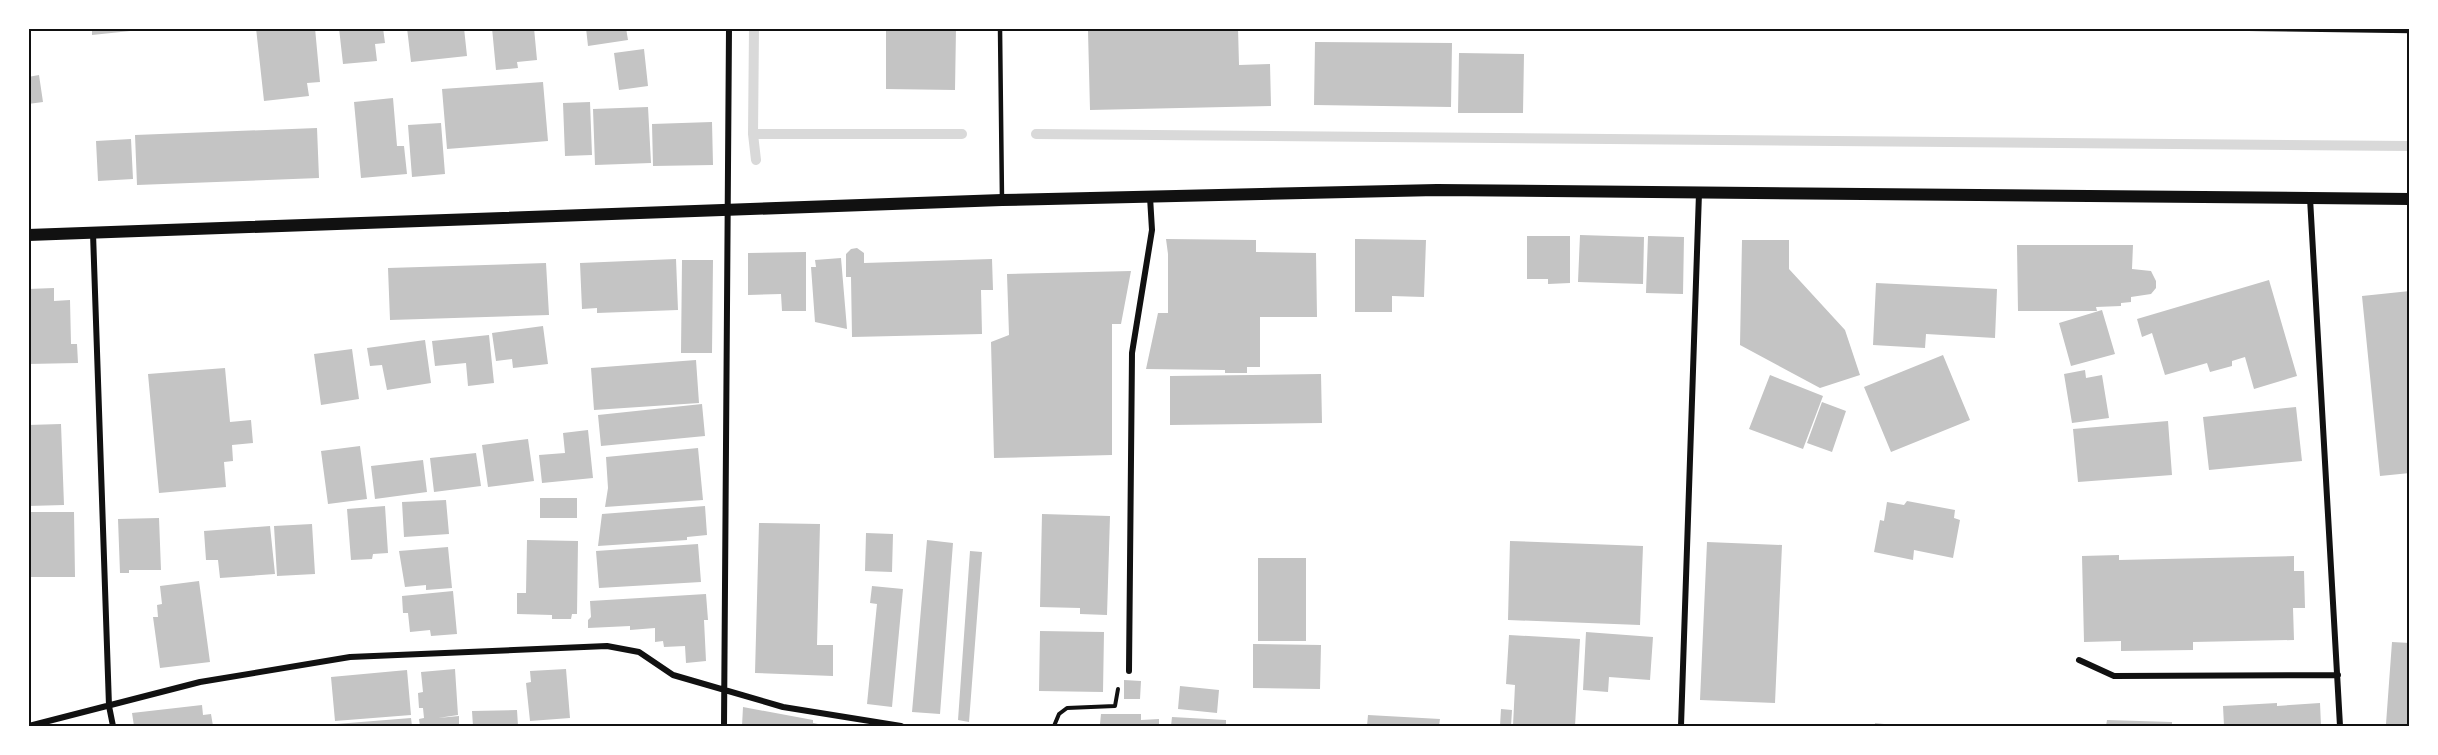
<svg xmlns="http://www.w3.org/2000/svg" width="2438" height="755" viewBox="0 0 2438 755" font-family="Overpass,sans-serif">
	<style>
		.lines { fill: none; stroke-linecap: round; stroke-linejoin: round }
		.stream { stroke: #d9d9d9; stroke-width: 10 }
		.building { fill: #c4c4c4 }
		.path { stroke: #111; stroke-width: 4 }
		.service { stroke: #111; stroke-width: 4.5 }
		.minor { stroke: #111; stroke-width: 6 }
		.secondary { stroke: #111; stroke-width: 12 }
		.neatline { fill: none; stroke: #111; stroke-width: 2 }
	</style>
	<rect width="100%" height="100%" fill="#fff"/>
	<g class="lines">
		<path class="stream" d="M753,134l1,-106
			M1036,134l1374,12
			M756,160l-3,-26h209"/>
	</g>
	<path class="building" d="M92,28h48v2l-48,5z
		M256,28h59l5,54 -13,1 2,13 -45,5z
		M339,28h44l2,15 -10,1 2,17 -34,3z
		M407,28h57l3,28 -56,6z
		M492,28h42l3,32 -20,2 1,6 -22,2z
		M586,28h40l2,12 -40,6z
		M886,28h70l-1,62 -69,-1z
		M1238,28l1,37 31,-1 1,42 -181,4 -2,-79z
		M1315,42l137,1 -1,64 -137,-2z
		M644,49l4,37 -29,4 -5,-37z
		M1459,53l65,1 -1,59h-65z
		M39,75l4,27 -15,2v-27z
		M543,82l5,59 -101,8 -5,-60z
		M393,98l4,48h7l3,28 -46,4 -7,-76z
		M590,102l2,53 -27,1 -2,-53z
		M648,107l3,56 -56,2 -2,-56z
		M712,122l1,43 -60,1 -1,-42z
		M441,123l4,51 -33,3 -4,-52z
		M317,128l2,50 -182,7 -2,-50z
		M131,139l2,40 -35,2 -2,-40z
		M1580,235l64,2 -1,47 -65,-2z
		M1527,236h43v47l-22,1v-5h-21z
		M1648,236l36,1 -1,57 -37,-1z
		M1166,239l90,1v12l60,1 1,64h-57v50h-13v6h-22v-3l-79,-1 12,-56h10v-59z
		M1355,239l71,1 -2,57 -32,-1v16h-37z
		M1742,240h47v29l56,61 15,45 -40,13 -80,-43z
		M2017,245h116l-1,24 19,2 5,10v7l-5,6 -20,3v5l-10,1v3l-25,1 1,4h-79z
		M857,248l7,5v10l128,-4 1,31h-12l1,44 -130,3 -1,-60h-5v-23l5,-5z
		M806,252v59h-24l-1,-17 -33,1v-42z
		M841,258l6,71 -32,-7 -4,-55h5l-1,-7z
		M676,259l2,51 -81,3v-5l-15,1 -2,-46z
		M682,260h31l-1,93h-31z
		M546,263l3,52 -159,5 -2,-52z
		M1131,271l-10,53h-9v131l-118,3 -3,-116 18,-7 -2,-61z
		M2269,280l28,96 -43,13 -9,-32 -13,4v5l-22,6 -3,-9 -42,12 -13,-42 -10,4 -5,-18z
		M1876,283l121,6 -2,49 -69,-4 -1,14 -52,-3z
		M54,288v13l16,-1 1,44h6l1,19 -50,1v-75z
		M2410,291v182l-30,3 -18,-180z
		M2102,310l13,44 -44,12 -12,-43z
		M543,326l5,38 -35,4 -1,-9 -16,2 -4,-28z
		M489,335l5,48 -26,3 -2,-23 -31,3 -3,-25z
		M425,340l6,43 -44,7 -5,-25 -12,1 -3,-18z
		M352,349l7,50 -38,6 -7,-51z
		M1943,355l27,65 -79,32 -27,-65z
		M696,360l3,43 -105,7 -3,-42z
		M225,368l5,54 21,-2 2,23 -21,2 1,16 -9,1 2,25 -67,6 -11,-119z
		M2085,370l1,8 16,-3 7,43 -37,5 -8,-49z
		M1321,374l1,49 -152,2v-49z
		M1770,375l53,21 -20,53 -54,-20z
		M1822,402l24,9 -14,41 -25,-9z
		M702,404l3,32 -104,10 -3,-31z
		M2296,407l6,54 -93,9 -6,-53z
		M2168,421l4,54 -94,7 -5,-53z
		M61,424l3,81 -36,1v-81z
		M588,430l5,48 -51,5 -3,-28 26,-2 -2,-20z
		M528,439l6,42 -46,6 -6,-42z
		M360,446l7,53 -39,5 -7,-53z
		M698,448l5,52 -98,7 3,-19 -2,-31z
		M476,453l5,33 -47,6 -4,-34z
		M423,460l4,32 -52,7 -4,-33z
		M540,498h37v20h-37z
		M446,500l3,34 -45,3 -2,-35z
		M1907,501l48,9 -1,8 6,2 -7,38 -39,-8 -1,10 -39,-8 6,-32 4,1 3,-19 17,3z
		M385,506l3,47 -15,1 -1,5 -21,1 -4,-51z
		M705,506l2,29 -20,2v3l-89,6 4,-32z
		M28,512h46l1,65h-47z
		M1042,514l68,2 -3,99 -27,-1v-6l-40,-1z
		M159,518l2,52h-32v3h-9l-2,-54z
		M759,523l61,1 -3,121h16v31l-78,-3z
		M312,524l3,50 -38,2 -3,-50z
		M270,526l5,48 -55,4 -2,-18h-12l-2,-29z
		M866,533l27,1 -1,38 -27,-1z
		M527,540l51,1 -1,73h-5l-1,5h-19v-4l-35,-1v-21h9z
		M927,540l26,3 -13,171 -28,-2z
		M1510,541l133,5 -3,79 -132,-5z
		M1707,542l75,3 -7,158 -75,-3z
		M698,544l3,38 -102,6 -3,-37z
		M448,547l4,41 -26,2v-5l-21,2 -6,-36z
		M970,551l12,1 -13,170 -11,-2z
		M2119,555v5l175,-4v15h10l1,37h-12l1,32 -101,2v8l-72,1v-10l-37,1 -2,-86z
		M1258,558h48v83h-48z
		M199,581l11,81 -50,6 -7,-51h5l-1,-12 5,-1 -2,-18z
		M872,586l31,3 -11,118 -25,-3 10,-100 -7,-1z
		M453,591l4,43 -26,2 -1,-6 -20,2 -2,-19h-5l-1,-17z
		M706,594l2,26h-4l2,41 -20,2 -1,-17 -21,1 -1,-6 -8,1v-14l-25,2v-4l-42,2v-8l3,-3 -1,-16z
		M1040,631l64,1 -1,60 -64,-1z
		M1586,632l67,5 -3,43 -41,-3 -1,15 -25,-2z
		M1509,635l71,4 -5,87h-62l2,-41 -9,-1z
		M2392,642l18,1v83l-24,-2z
		M1253,644l68,1 -1,44 -67,-1z
		M455,669l3,46 -20,3 21,-2v10h-39l-1,-7 5,-1 -1,-10h-4l-1,-15 5,-1 -2,-20z
		M566,669l4,49 -40,3 -4,-38 5,-1 -1,-11z
		M407,670l4,45 -76,6 -4,-44z
		M1124,680l17,1 -1,18h-16z
		M1180,686l39,4 -2,23 -39,-4z
		M2277,703v3l43,-3 1,23h-97l-1,-20z
		M202,705l1,10 8,-1 2,12h-79l-2,-13z
		M743,707l70,13v3l15,3h-86z
		M1501,709l11,1 -1,16h-11z
		M517,710l1,16h-45l-1,-15z
		M1101,714h40v6l18,-1v7h-66v-2h7z
		M1368,715l72,4 -1,7h-72z
		M1172,717l54,3v6h-55z
		M411,718l1,8h-76v-2z
		M2107,720l65,2v4h-66z
		M1875,723l18,2 -1,1h-17z"/>
	<g class="lines">
		<path class="path" d="M1054,726l5,-12 8,-6 48,-2 3,-17"/>
		<path class="service" d="M1000,28l2,172
			M2188,28l222,3"/>
		<path class="minor" d="M2310,198l30,528
			M93,233l16,473 4,20
			M2079,660l35,16 224,-1
			M1129,671l3,-318 20,-123 -2,-33
			M29,726l171,-44 150,-25 257,-11 32,6 34,23 110,32 118,19
			M724,726l5,-698
			M1681,726l18,-533"/>
		<path class="secondary" d="M28,235l974,-35 435,-10 973,9"/>
	</g>
	<rect width="2438" height="755" fill="none" stroke="#ffffff" stroke-width="60"/>
	<rect x="30" y="30" width="2378" height="695" class="neatline"/>
</svg>
